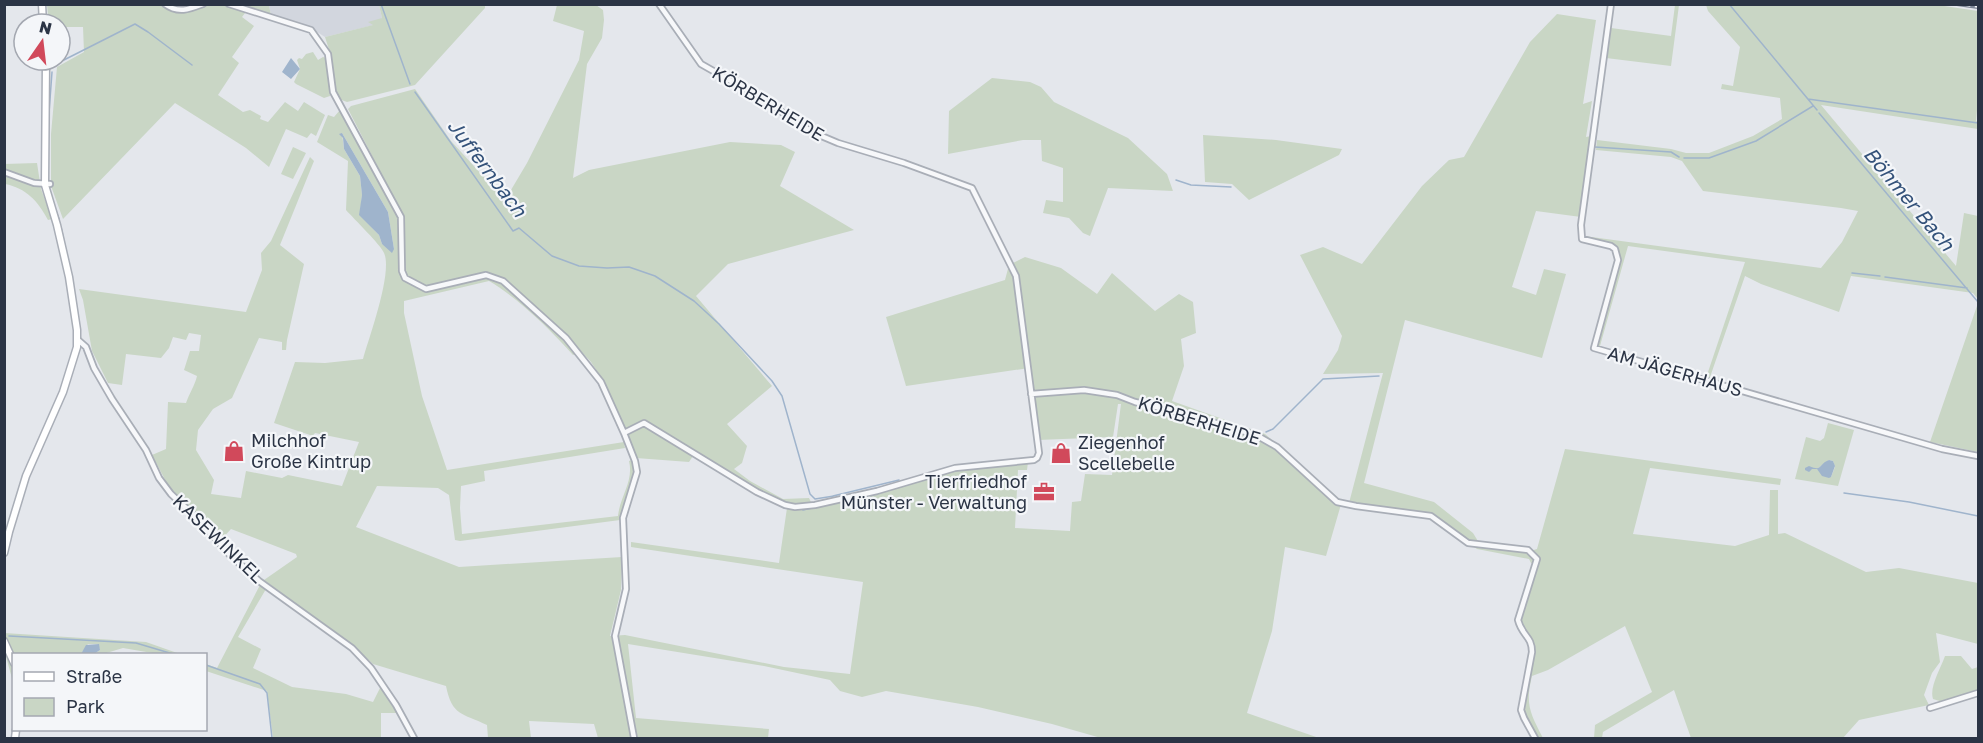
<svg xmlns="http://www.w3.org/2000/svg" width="1983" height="743" viewBox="0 0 1983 743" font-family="'Golos Text',sans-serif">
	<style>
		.built { fill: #d2d6de }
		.green { fill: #c9d6c5; fill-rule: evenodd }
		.water { fill: #9fb4cc }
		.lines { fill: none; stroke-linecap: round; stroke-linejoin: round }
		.stream { stroke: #9fb4cc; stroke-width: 1.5 }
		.street-casing { stroke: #a9aeb7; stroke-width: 8 }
		.secondary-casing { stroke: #a9aeb7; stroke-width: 9 }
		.street { stroke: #f7f8fa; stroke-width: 4.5 }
		.secondary { stroke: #fff; stroke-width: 6 }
		.rail-casing { stroke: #7d8696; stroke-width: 4 }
		.rail { stroke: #f4f6f9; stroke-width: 1.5; stroke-dasharray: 4.5; stroke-linecap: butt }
		.labels { text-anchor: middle; stroke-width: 4.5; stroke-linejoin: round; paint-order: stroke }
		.street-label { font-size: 18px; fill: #2b3445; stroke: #f4f6f9 }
		.poi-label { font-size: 18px; fill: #2b3445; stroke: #f4f6f9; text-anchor: start }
		.water-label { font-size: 20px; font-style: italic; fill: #34527a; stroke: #f4f6f9 }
	</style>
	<rect width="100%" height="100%" fill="#e4e7ec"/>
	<path class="built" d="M266,5h113l3,13 -8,7 -49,12 -14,-9 -40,-13 -2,-9z"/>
	<path class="green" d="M1931,4l47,7v89l-2,21 2,1v7l-157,-24 135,161 8,-53 14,3v83l-5,-6 -122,-17 -12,36 -78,-28 -16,-8 -36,104 -3,-2 39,-116 -117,-16 -28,100h-3v-7l22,-77c0,-24 -13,-20 -32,-23l-3,-3 237,32 21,-26 16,-31 -17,-3 -138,-17 -21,-30 -11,-4 -75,-7 1,-10 74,9 15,4h23l44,-17 29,-17 -2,-21 -59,-9 1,-5 11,2 7,-39 -32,-36 -2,-6z
		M47,5h219l3,1 2,9 -22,-7 -7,9 12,9 -22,31 7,6 -21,32 25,17 7,-2 11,6 -1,3 8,3 17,-20 13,9 6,-9 21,13 -9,21 -5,-3 -4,5 -21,-9 -17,38 -23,-19 -71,-45 -112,116 -12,-33v-52l6,-67 27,-15 -1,-25h-23v-3h-11z
		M379,5h106v3l-70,77 -68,17 -8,-3 -5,-15 -2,-25 -7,-22 48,-12 -5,-3 14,-4z
		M557,5h39l7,5 1,10 -2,18 -15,26 -14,114 16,-8 141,-28 51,3 14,7 -15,34 74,44 -126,34 -32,32 76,90 -45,38 20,22 -5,17 -8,6 16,12 33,18 26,-1 3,6c-6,0 -12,2 -18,1 -21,-1 -79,-40 -99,-52l-6,9 -53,-4 -32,-76 -13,-20 -23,-25 -64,-58 -21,-6 -57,14 -19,-10 -3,-7 -1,-54 -55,-107 3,-3 64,-17 36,52 54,59 22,-37 52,-103 5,-29 -31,-10z
		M1675,5h4l-8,61 -65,-8 5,-30 60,8z
		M1557,14l39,6 -13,84 9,-3 -6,36 5,-1 -10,81 -45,-6 -24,76 24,8 8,-26 22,5 -24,84 -137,-38 -41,163 70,19 39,31 8,13 46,6 10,-3 28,-100 216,30 -1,6 -130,-17 -17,66 102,12 34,-11 1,-45h8v44l7,-1 81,39 33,-4 79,15v61l-42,-11 4,29 -8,11 -8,22 5,10 -70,15 -16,18h-152l-17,-48 -71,42 -1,6h-8l1,-13 57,-33 -27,-66 -77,44 -16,6c-7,28 -2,37 11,62h-5l-12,-22 -2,-7 1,-15 9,-41v-11l-12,-13 -2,-9 18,-56 -7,-1 -2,-4 -52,-10 -44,-29 -71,-17 -4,2 -9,-2 34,-130 -60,1 15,-24 4,-14 -42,-81 23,-8 39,17 60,-78 27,-26 15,-3 66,-115z
		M313,52l5,8 5,-3 3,1 4,38 -6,2 -28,-14 -2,-2 6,-13 -3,-9 2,-2 3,1 4,-5z
		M992,78l38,4 11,5 13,15 74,36 39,36 6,17 -65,-3 -18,48 -7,-3 -14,-15 -26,-5 3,-13 17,2v-34l-21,-7 -1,-21h-18l-75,14 1,-43z
		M340,110l59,107 3,60 23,14 61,-14 16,5 63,58 11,14 -3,1c-22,-25 -56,-58 -84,-74l-85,20v12l18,83 25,74 177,-28 1,6 -141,23 1,10 -24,5 -1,22 2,26 156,-18c2,-20 16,-35 11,-55l3,-1 3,13 -15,47 -160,21 -5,-1 -6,-45 -11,-7 -61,-2 -21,41 103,40 163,-10 -1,33 -11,46 15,-1 159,32 66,7 13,-92 -232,-35v-5l148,21 8,-55 16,1 13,-2 144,-37 68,-8 -1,8h-9l-3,58 55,3 2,-29 9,-1 4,-27 27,1 9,-71h-3l-5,33 -75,3 -9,-72 -123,18 -20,-69 119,-37 4,-15 16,-8 36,11 36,26 15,-21 43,38 24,-17 14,8 3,31 -15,6 3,27 -12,35 93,33 77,67 -16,55 -41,-9 -13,84 -25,82 72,25h-218l-49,-14 -74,-17 -92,-16 -24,6 -22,-6 -10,-11 -66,-14 -136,-22 8,74 133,11 -1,9h-170l-4,-14 -65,-3 2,17h-43l-1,-13c-25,-12 -35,-9 -41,-39l-73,-22 -20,-18 -89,-66 33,-23 -1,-3 -65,-25 -11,12 -49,-50 -19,-36 14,-6 2,-47 18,1c3,-9 9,-18 11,-27l-13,-6 6,-19h9l2,-16 -12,-2 -3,7 -13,-3 -4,11 -8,10 -35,-4 -4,31 -14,-2 -16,-32 -9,-51 -4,-11 167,23 16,-42 -1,-17 10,-12 39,-84 4,4 -34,84 24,19 -17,76 -1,10h-4v-8l-23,-4 -27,60 -19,11 -15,21 -2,20 18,30 -3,14 30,4 5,-27 36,7 6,-3 54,11 17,-44 -44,-9 -2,3 -39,-13 21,-61 30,1 38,-4c6,-21 30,-87 21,-106 -3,-8 -30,-34 -38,-43l2,-49 -31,-19 11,-27 6,2zM342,133l46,79 6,37 -12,-5 -3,-9 -19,-20 2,-20 -2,-19 -16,-27z
		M1203,135l73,5 66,9 -3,6 -90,45 -17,-16 -27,-2z
		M293,147l13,6 -13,26 -12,-5z
		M37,163l4,26 11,30 -4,1c-10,-19 -22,-32 -43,-36l-1,-20z
		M1978,303v149l-48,-10z
		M1828,423l26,7 -16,56 -43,-7 11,-42 14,4 4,-3zM1829,460l4,1 2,6 -4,10 -14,-8z
		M260,585l6,4 -28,48 23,12 -8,19 39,19 54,7 27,8 8,-16 17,27h-17v25h-108l-6,-47 -61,-20v-7l11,4z
		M4,633l142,9 34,12h-22l-35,-6 -20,6h-9l6,-4 -2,-6h-10l-7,10h-67l-1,28 -8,-29z
		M1945,656h16l11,13 6,-2v23l-35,12 -10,-3c-4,-12 8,-31 12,-43z"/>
	<path class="water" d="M291,58l9,11 -9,10 -9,-7z
		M342,133l46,79 6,37 -2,4 -10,-9 -3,-9 -20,-20 3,-20 -2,-19 -16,-27 -1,-11 -4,-4z
		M1829,460l4,1 2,5 -4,11 -2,1 -7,-2 -5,-7h-5l-3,3 -4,-2v-2l4,-2c14,6 9,-2 20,-6z
		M99,644l1,6 -6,4h-13l5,-9z"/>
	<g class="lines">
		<path class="stream" d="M381,4l29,80
			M1729,4l88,106
			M54,65l81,-41 13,8 44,33
			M415,92l98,139 6,-3 33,28 27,10 28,2 22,-1 26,9 39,25 25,23 53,57 10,15 28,98 5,5 19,-3
			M1808,99l170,24
			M49,113l3,-41
			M1819,113l159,189
			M1595,147l76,5 8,5
			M1684,158h25l47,-17 57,-35
			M1176,180l15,5 40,2
			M56,211l3,8
			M61,227l12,58
			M1852,273l28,3
			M1885,277l82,11
			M1266,432l7,-3 50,-50 56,-3
			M1844,493l65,9 69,14
			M833,496l66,-16
			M803,510l72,-16
			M9,636l127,7 37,11
			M206,665l54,19 7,9 5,45"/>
		<defs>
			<path id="street" d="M165,4c13,10 25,5 38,0
				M229,4l82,26 17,24 5,38 68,125 1,54 3,7 21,11 60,-14 17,6 63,57 35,44 23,51 11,28 2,11 -14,46 3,71 -11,47 19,102
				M1611,4l-30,221 1,14 29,7 4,3 3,11 -24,88 348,101 36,7
				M4,172l30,11 16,1
				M78,340l8,7 8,21 18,31 34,51 13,28 12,16 31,29 28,32 29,26 93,67 19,20 25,37 18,33
				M1031,394l53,-4 33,5 18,7 47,11 74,22 21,12 60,55 19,4 75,10 37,27 60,7 9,9 -19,61c4,16 14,16 14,32l-11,58 3,8 11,20
				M624,433l20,-10 113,69 28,13 10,2 20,-2 62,-14 78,-23 79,-8 3,-2 2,-5 -23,-177 -44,-88 -68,-25 -66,-20 -26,-11 -51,-34 -60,-34 -42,-60
				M1930,708l48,-15"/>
			<path id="secondary" d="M42,4l1,20
				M4,553l5,-21 17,-56 37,-84 14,-45v-17l-8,-53 -12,-52 -12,-40 1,-125
				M4,641l10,22
				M15,738l1,-8"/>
		</defs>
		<use href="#street" class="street-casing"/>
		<use href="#secondary" class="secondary-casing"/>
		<use href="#street" class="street"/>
		<use href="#secondary" class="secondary"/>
		<defs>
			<path id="rail" d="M1957,4l21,3"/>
		</defs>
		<use href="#rail" class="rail-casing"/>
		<use href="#rail" class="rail"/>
	</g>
	<defs>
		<symbol id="shop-bare" viewBox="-9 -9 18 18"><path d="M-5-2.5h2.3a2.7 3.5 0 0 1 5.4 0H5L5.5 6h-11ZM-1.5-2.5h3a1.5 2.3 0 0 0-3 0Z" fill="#d1495b" stroke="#f4f6f9" stroke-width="2.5" paint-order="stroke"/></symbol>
		<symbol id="office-bare" viewBox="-9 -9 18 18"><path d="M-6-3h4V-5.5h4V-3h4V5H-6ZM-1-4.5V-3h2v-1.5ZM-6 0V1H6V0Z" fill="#d1495b" stroke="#f4f6f9" stroke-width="2.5" paint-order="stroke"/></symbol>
	</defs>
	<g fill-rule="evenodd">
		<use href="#shop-bare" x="219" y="436" width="30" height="30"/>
		<use href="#shop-bare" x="1046" y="438" width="30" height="30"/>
		<use href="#office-bare" x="1029" y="477" width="30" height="30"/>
	</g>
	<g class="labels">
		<g class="street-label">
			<text transform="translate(768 104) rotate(31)" y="6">KÖRBERHEIDE</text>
			<text transform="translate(1675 372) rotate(16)" y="6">AM JÄGERHAUS</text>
			<text transform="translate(1199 421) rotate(17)" y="6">KÖRBERHEIDE</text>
			<text transform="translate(218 539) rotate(44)" y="6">KASEWINKEL</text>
		</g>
		<g class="poi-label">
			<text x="251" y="447">Milchhof<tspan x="251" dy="21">Große Kintrup</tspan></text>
			<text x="1078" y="449">Ziegenhof<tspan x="1078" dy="21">Scellebelle</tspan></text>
			<text x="1027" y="488" text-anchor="end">Tierfriedhof<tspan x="1027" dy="21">Münster - Verwaltung</tspan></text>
		</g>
		<g class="water-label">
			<text transform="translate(487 168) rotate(53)" y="7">Juffernbach</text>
			<text transform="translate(1909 199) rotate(50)" y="7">Böhmer Bach</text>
		</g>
	</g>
	<rect width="1983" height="743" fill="none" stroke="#2b3445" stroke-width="12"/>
	<rect x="12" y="653" width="195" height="78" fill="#f4f6f9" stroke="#a4a8b1" stroke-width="1.5"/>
	<rect x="24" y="672" width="30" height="9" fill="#ffffff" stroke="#a4a8b1" stroke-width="1.5"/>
	<text x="66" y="683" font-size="18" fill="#2b3445">Straße</text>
	<rect x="24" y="698" width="30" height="18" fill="#c9d6c5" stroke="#a4a8b1" stroke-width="1.5"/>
	<text x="66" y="713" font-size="18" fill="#2b3445">Park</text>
	<g transform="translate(42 42) rotate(14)"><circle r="28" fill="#f4f6f9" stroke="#a4a8b1" stroke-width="1.5"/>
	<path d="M0-4.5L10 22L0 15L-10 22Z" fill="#d1495b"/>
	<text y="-9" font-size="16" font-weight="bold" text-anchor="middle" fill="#2b3445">N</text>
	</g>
</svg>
